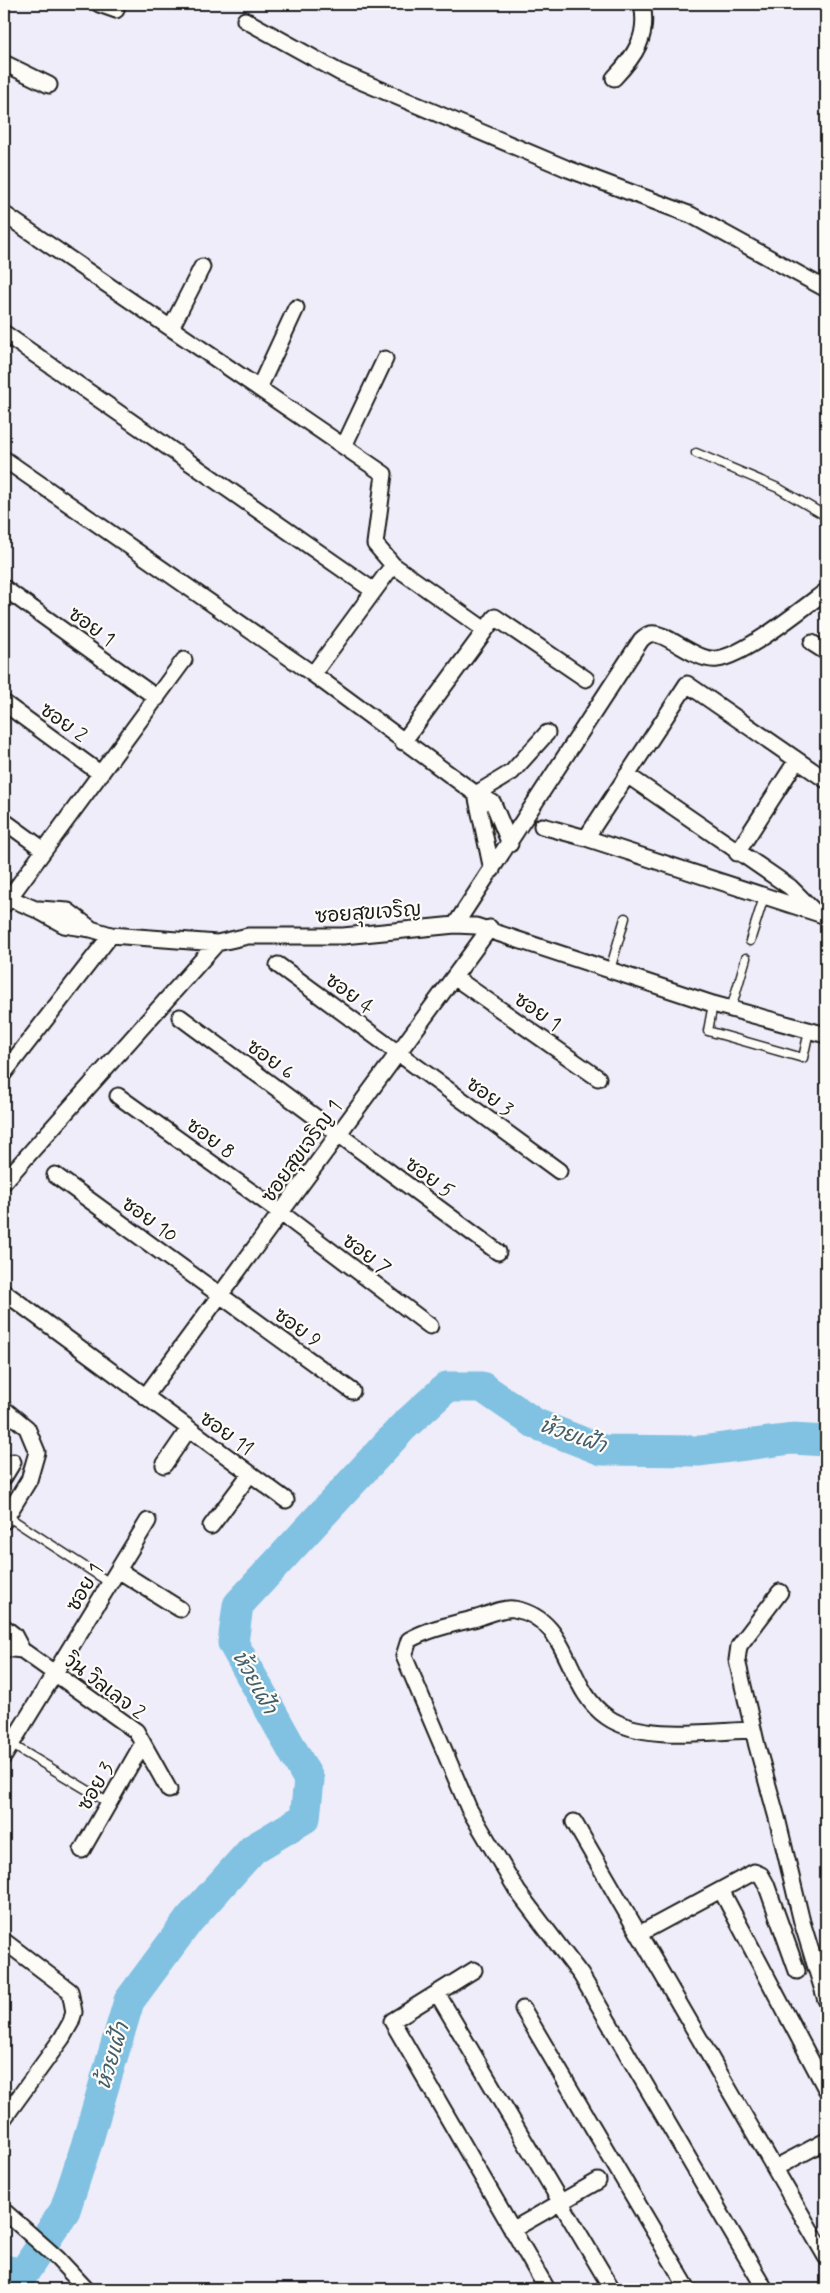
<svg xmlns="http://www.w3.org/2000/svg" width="830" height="2293" viewBox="0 0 830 2293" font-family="Mynerve,'Playpen Sans Thai',sans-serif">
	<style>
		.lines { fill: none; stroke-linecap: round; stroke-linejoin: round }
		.river { stroke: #81c1e2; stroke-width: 31 }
		.service-casing { stroke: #1c1c1c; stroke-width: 11 }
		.minor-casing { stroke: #1c1c1c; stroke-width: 19 }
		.service { stroke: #fdfcf7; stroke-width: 8 }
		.minor { stroke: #fdfcf7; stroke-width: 15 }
		.labels { text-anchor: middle; stroke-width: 4.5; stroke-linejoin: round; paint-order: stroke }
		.street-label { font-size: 20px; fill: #1c1c1c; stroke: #fdfcf7 }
		.water-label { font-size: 21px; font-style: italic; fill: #445e6b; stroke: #fdfcf7 }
	</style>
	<rect width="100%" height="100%" fill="#eeedf9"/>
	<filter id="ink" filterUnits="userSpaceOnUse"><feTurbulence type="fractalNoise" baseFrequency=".02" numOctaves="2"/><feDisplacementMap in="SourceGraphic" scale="10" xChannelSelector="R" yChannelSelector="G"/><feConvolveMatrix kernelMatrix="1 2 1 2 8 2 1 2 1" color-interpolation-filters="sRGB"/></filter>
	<g filter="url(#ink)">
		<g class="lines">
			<path class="river" d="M4,2270l19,4 42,-64 21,-64 43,-145 60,-81 64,-71 52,-31 4,-38 -76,-137 5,-38 165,-178 44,-40h35l54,37 66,26 98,1 92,-12 34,2"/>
			<defs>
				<path id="service" d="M696,453l82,35 48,28
					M750,941l14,-44
					M610,970l15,-52
					M713,1004l-5,27 95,27 6,-27
					M731,1009l15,-51
					M7,1516l103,67
					M4,1740l105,63"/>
				<path id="minor" d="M99,4l17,6
					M245,20l94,52 229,97 123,46 135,74
					M4,63l45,22
					M614,78c21,-22 35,-42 28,-74
					M4,214l380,260 -9,70 18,21 92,65
					M171,328l31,-61
					M4,333l370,258
					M259,388l37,-80
					M344,446l41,-87
					M4,459l309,215 163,120 36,-22 35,-39
					M4,588l153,110
					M812,643l14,9
					M313,674l80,-109
					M4,703l97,71
					M403,742l92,-125 91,62
					M627,775l163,112 24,24
					M476,794l16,76
					M476,794l17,9 17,41
					M4,821l40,29
					M542,826l44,12 240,78
					M586,838l101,-154 139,96
					M737,853l60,-93
					M9,898l26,11 29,16 27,4 20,6 106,8
					M4,905l180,-245
					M39,909l29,2 22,17
					M455,925l186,-285c2,-2 6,-5 9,-6 15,-4 45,28 67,25 27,-3 85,-50 109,-68
					M278,965l281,206
					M454,977l144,101
					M180,1017l318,235
					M4,1073l107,-138
					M118,1096l163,117 149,113
					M55,1175l297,216
					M4,1182l213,-239 31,-7h95l112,-11 21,1 237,78 113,31
					M4,1292l282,208
					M145,1397l345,-469
					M4,1409l23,19 10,24 -8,28 -25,41
					M164,1465l24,-35
					M4,1477l9,-15
					M211,1526l39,-52
					M118,1570l62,39
					M780,1592l-41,54 -2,14 20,86 20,72 25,104 24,78
					M4,1627l10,8 8,15
					M4,1648l18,2 114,81 33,59
					M753,1730c-42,1 -110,12 -146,-13 -43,-29 -35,-98 -93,-108 -10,-2 -27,6 -37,9 -23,6 -47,10 -68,22l-5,16 65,153 49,83 63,83 184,314
					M4,1756l144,-235
					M574,1822l252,435
					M82,1850l61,-107
					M721,1890l105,199
					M639,1934l115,-62 7,3 5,9 31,87
					M4,1941l66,50 4,21 -3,10 -9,16 -58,80
					M474,1970l-82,51 155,268
					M437,1993l175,296
					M523,2009l165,280
					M775,2168l51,-27
					M4,2211l53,47 29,31
					M512,2230l86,-49"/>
			</defs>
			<use href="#service" class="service-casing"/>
			<use href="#minor" class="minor-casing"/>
			<use href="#service" class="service"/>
			<use href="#minor" class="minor"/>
		</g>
	</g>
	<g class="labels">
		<g class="street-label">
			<text transform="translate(92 626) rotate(36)" y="7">ซอย 1</text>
			<text transform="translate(64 722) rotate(36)" y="7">ซอย 2</text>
			<text transform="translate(368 912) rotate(-4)" y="7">ซอยสุขเจริญ</text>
			<text transform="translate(350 993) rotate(37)" y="7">ซอย 4</text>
			<text transform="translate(538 1011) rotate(35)" y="7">ซอย 1</text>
			<text transform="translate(271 1059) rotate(36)" y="7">ซอย 6</text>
			<text transform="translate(490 1096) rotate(36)" y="7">ซอย 3</text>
			<text transform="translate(211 1138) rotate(36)" y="7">ซอย 8</text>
			<text transform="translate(301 1151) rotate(-54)" y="7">ซอยสุขเจริญ 1</text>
			<text transform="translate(430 1177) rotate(36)" y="7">ซอย 5</text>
			<text transform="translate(150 1219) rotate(36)" y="7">ซอย 10</text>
			<text transform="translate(367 1254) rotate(37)" y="7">ซอย 7</text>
			<text transform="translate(298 1327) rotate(36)" y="7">ซอย 9</text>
			<text transform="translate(227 1433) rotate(36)" y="7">ซอย 11</text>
			<text transform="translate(84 1587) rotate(-59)" y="7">ซอย 1</text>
			<text transform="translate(105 1686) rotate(37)" y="7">วิน วิลเลจ 2</text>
			<text transform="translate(95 1786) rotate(-60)" y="7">ซอย 3</text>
		</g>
		<g class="water-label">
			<text transform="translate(573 1435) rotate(19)" y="7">ห้วยเฝ้า</text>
			<text transform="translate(255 1682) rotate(61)" y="7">ห้วยเฝ้า</text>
			<text transform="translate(112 2056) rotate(-73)" y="7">ห้วยเฝ้า</text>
		</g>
	</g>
	<rect width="830" height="2293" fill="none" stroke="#fdfcf7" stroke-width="20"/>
	<rect x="10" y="10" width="810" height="2273" fill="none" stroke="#1c1c1c" stroke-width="2" filter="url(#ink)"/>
</svg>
